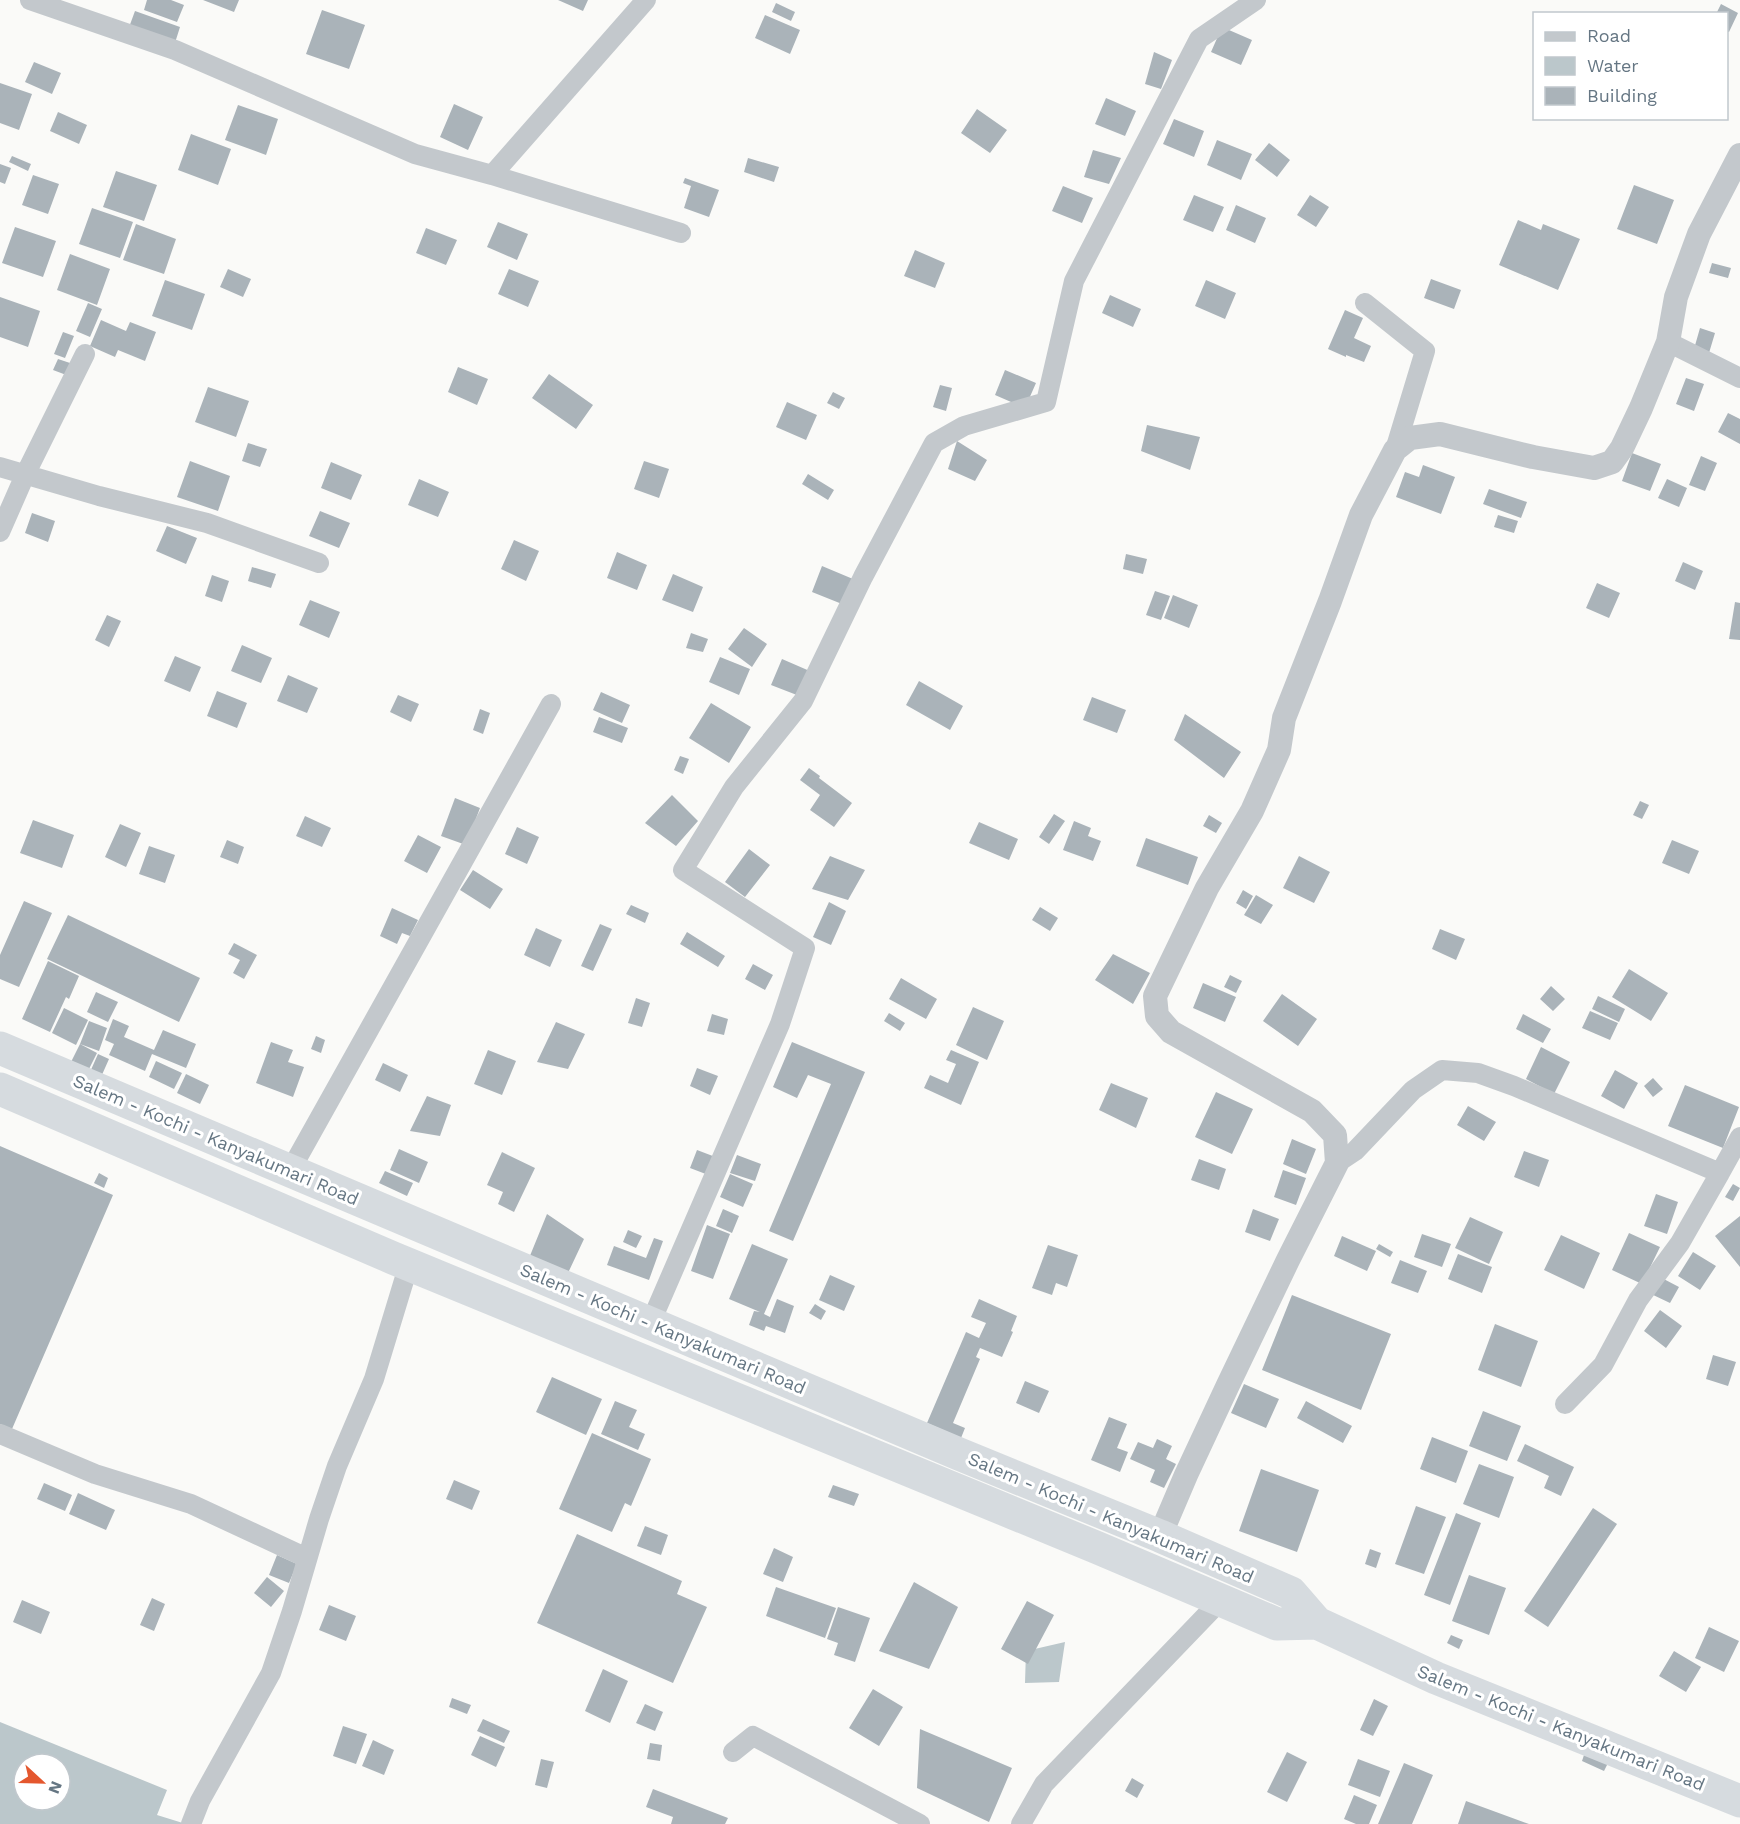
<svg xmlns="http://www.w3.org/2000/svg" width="1740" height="1824" viewBox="0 0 1740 1824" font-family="'Work Sans',sans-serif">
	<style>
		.water { fill: #bbc7cb; fill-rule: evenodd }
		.building { fill: #aab3b9 }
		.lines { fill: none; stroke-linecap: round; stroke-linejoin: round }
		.minor { stroke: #c3c8cc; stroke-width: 20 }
		.tertiary { stroke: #c3c8cc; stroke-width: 24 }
		.trunk { stroke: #d6dbdf; stroke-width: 33 }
		.labels { text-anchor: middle; stroke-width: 6; stroke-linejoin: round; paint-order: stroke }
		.street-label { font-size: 18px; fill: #657683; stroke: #fff }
	</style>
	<rect width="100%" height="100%" fill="#fafaf8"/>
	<path class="water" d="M1065,1642l-6,40 -34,1 1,-32z
		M0,1722l167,68 -10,25 29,9h-186zM24,1764h36v36h-36z"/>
	<path class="building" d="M147,0h24l13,5 -7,17 -33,-12z
		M203,0h36l-5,12z
		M558,0h30l-5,11z
		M776,3l19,9 -4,9 -19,-9z
		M1721,4l17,9 -9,19 -3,-1v-17h-10z
		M322,10l43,15 -16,44 -43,-15z
		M135,11l45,16 -6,19 -46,-16z
		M765,15l35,15 -10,24 -35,-16z
		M1222,27l30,13 -11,25 -30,-13z
		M1154,52l18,8 -11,29 -16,-5z
		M34,62l27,11 -9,21 -27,-12z
		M0,83l32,11 -13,36 -19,-7z
		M1106,98l30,13 -11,25 -30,-12z
		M454,104l29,13 -15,33 -28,-13z
		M238,105l40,14 -12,36 -41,-15z
		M977,109l30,21 -17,23 -29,-20z
		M58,112l29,13 -8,19 -29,-13z
		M1174,119l30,12 -10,26 -31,-13z
		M191,134l40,15 -13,36 -40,-15z
		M1217,140l35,14 -11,26 -34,-15z
		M1269,143l21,17 -13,17 -22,-17z
		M1093,150l28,8 -12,26 -25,-7z
		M12,156l19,8 -3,7 -19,-9z
		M748,158l31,9 -5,15 -30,-10z
		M0,164l11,4 -6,16 -5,-2z
		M116,171l41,14 -13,36 -41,-14z
		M33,175l26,9 -11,30 -26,-9z
		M685,178l34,12 -10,27 -25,-9 7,-22 -8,-3z
		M1634,185l40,15 -17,44 -40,-15z
		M1063,186l30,12 -11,25 -30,-12z
		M1194,195l30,12 -11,25 -30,-12z
		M1310,195l19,12 -13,20 -19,-12z
		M1236,205l30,13 -11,25 -29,-13z
		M92,208l41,14 -13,36 -41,-14z
		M1518,220l23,10 2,-6 37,15 -22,51 -59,-25z
		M498,222l30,12 -11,26 -30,-13z
		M136,224l40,15 -12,35 -41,-14z
		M15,227l41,14 -13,36 -41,-14z
		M426,228l31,12 -11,25 -30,-12z
		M915,250l30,13 -10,25 -31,-12z
		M70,254l40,15 -13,36 -40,-15z
		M1712,263l19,5 -3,10 -19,-5z
		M228,269l23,10 -8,18 -23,-10z
		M509,269l30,12 -11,26 -30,-13z
		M1431,279l30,11 -7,19 -30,-11z
		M165,280l40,14 -13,36 -40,-14z
		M1206,280l30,13 -11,26 -30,-13z
		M1110,295l31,14 -8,18 -31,-14z
		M0,297l40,14 -12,36 -28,-10z
		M88,303l14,6 -12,28 -14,-6z
		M1345,310l18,8 -9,20 17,8 -7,16 -18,-7v2l-18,-8z
		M101,320l25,11 4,-9 26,10 -11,29 -27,-11 -3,7 -25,-11z
		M1700,328l15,5 -6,20 -15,-4z
		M63,332l11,4 -9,22 -11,-4z
		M58,359l15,5 -4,12 -16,-6z
		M458,367l30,12 -11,26 -29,-13z
		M1005,370l31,13 -11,25 -30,-13z
		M549,374l44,31 -17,24 -44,-31z
		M1686,378l18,6 -10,27 -18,-7z
		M940,385l12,3 -6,23 -13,-4z
		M208,387l41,14 -13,36 -41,-15z
		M833,392l12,6 -6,11 -12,-6z
		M787,402l30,13 -11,25 -30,-13z
		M1728,413l12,6v25l-22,-12z
		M1147,425l53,12 -10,33 -49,-19z
		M957,441l30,19 -12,21 -27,-12z
		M248,443l19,6 -7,18 -18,-6z
		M1632,453l29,11 -11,27 -28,-10z
		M1701,456l16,7 -12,28 -16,-6z
		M190,461l40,15 -12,35 -41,-14z
		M644,461l25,8 -10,29 -25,-9z
		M331,462l31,13 -11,25 -30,-12z
		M1423,465l32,12 -14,37 -45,-17 9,-25 14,5z
		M808,474l26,16 -6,10 -26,-16z
		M419,479l30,13 -11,25 -30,-12z
		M1667,479l20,9 -8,19 -21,-9z
		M1489,489l38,13 -6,16 -38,-14z
		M320,511l30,12 -11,25 -30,-12z
		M32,513l23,8 -7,21 -23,-9z
		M1498,515l20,6 -4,12 -20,-6z
		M167,526l30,12 -11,26 -30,-13z
		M514,540l25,11 -13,30 -25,-12z
		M617,552l30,13 -10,25 -30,-12z
		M1126,554l21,5 -4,15 -20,-5z
		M1683,562l20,9 -8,19 -20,-9z
		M822,566l31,13 -11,25 -30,-12z
		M252,567l24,7 -5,14 -23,-7z
		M673,574l30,13 -10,25 -31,-12z
		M212,575l17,6 -7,21 -17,-6z
		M1597,583l23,10 -11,25 -23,-10z
		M1155,591l15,5 -9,24 -15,-5z
		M1173,595l25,10 -9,23 -25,-10z
		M310,600l30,12 -11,26 -30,-13z
		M1735,602l5,1v37l-11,-1z
		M107,615l14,6 -12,26 -14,-7z
		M744,628l23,16 -15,23 -24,-18z
		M691,633l17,6 -5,13 -17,-4z
		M242,645l30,13 -11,25 -30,-12z
		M175,656l26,11 -11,25 -26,-11z
		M720,657l30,12 -11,26 -30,-13z
		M782,659l30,13 -10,25 -31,-12z
		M288,675l30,13 -11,25 -30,-12z
		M919,681l44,25 -13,24 -44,-25z
		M217,691l30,12 -10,25 -30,-12z
		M601,692l29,13 -8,18 -29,-13z
		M398,695l21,9 -8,18 -21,-10z
		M1092,697l34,13 -9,23 -34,-13z
		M711,703l40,24 -22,36 -40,-25z
		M480,709l10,4 -7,21 -10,-4z
		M1185,714l56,38 -17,26 -50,-38z
		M599,717l29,11 -6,15 -29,-11z
		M680,756l9,3 -6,15 -9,-4z
		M809,768l11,8 -1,2 33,25 -18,24 -24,-17 10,-15 -20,-15z
		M672,795l26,26 -22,25 -31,-23z
		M455,798l25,10 -14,37 -25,-9z
		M1640,801l9,4 -7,14 -9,-4z
		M1054,814l11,7 -16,23 -10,-7z
		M1209,815l13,8 -6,10 -13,-7z
		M305,816l26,12 -9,19 -26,-11z
		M33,820l41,15 -12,33 -42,-15z
		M1074,821l17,7 -3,8 13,5 -8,20 -30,-11z
		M979,822l39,17 -9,21 -40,-17z
		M120,824l21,9 -15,34 -21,-10z
		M517,827l22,10 -12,27 -22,-10z
		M418,835l23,12 -14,26 -23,-12z
		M1146,838l52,19 -10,28 -52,-19z
		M227,840l17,7 -6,17 -18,-7z
		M1672,840l27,11 -10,23 -27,-11z
		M149,846l26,9 -10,28 -26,-9z
		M749,849l21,16 -25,32 -20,-15z
		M830,856l35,14 -17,30 -36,-11z
		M1299,856l31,16 -16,31 -31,-15z
		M473,870l30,19 -13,20 -30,-19z
		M1243,890l10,6 -7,13 -10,-6z
		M1256,895l17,10 -12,19 -17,-9z
		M24,901l28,12 -33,74 -19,-8v-24z
		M829,902l17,9 -15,34 -18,-8z
		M631,905l18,8 -4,10 -19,-9z
		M1040,907l18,11 -8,13 -18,-11z
		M392,908l26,12 -8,16 -8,-3 -5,11 -17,-8z
		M68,915l132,63 -21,44 -132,-63z
		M600,924l12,5 -19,42 -12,-5z
		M536,928l26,12 -12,27 -26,-12z
		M1440,929l25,10 -9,21 -24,-11z
		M687,932l38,24 -7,11 -38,-23z
		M234,943l23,12 -13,24 -11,-6 7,-13 -12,-6z
		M1113,954l37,19 -17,31 -38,-24z
		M48,961l31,15 -10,23 -3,-2 -16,35 -28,-13z
		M753,964l20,11 -8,15 -20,-11z
		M1629,969l39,24 -17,28 -39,-24z
		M1230,975l12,6 -6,12 -12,-6z
		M901,978l36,21 -11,20 -37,-20z
		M1203,983l33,14 -11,25 -32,-14z
		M1551,986l14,13 -12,12 -13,-12z
		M96,992l22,10 -10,20 -21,-10z
		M1282,994l35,25 -19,27 -35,-25z
		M1598,996l27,13 -6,13 -27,-13z
		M636,998l14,5 -8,24 -14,-4z
		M973,1007l31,14 -17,39 -31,-15z
		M64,1008l24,12 -12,25 -24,-12z
		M1590,1011l28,12 -8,17 -28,-12z
		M889,1013l16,10 -5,8 -16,-10z
		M712,1014l16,5 -4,16 -17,-4z
		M1523,1014l28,15 -8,14 -27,-14z
		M113,1019l16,7 -5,11 30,13 9,-20 33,14 -10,24 -34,-14 -7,17 -36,-16 5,-11 -9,-4z
		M89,1021l18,7 -8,23 -19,-7z
		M556,1022l29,12 -17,35 -31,-7z
		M316,1036l9,4 -4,13 -10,-4z
		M271,1042l22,8 -5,12 16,5 -11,30 -37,-14z
		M792,1042l73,30 -72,169 -24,-10 62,-147 -23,-9 -11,23 -24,-11z
		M80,1044l17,9 -10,20 -17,-9z
		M1541,1047l29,15 -16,32 -28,-15z
		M488,1050l28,11 -14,34 -28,-11z
		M951,1050l28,12 -18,43 -37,-17 6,-13 18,8 8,-19 -10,-4z
		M98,1054l11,5 -8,18 -11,-5z
		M156,1061l26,12 -8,16 -25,-12z
		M383,1063l25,12 -8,17 -25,-12z
		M697,1068l21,8 -8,19 -20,-9z
		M1615,1070l23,13 -14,26 -23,-13z
		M186,1074l23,11 -9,19 -23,-11z
		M1653,1078l10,11 -10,8 -9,-11z
		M1111,1083l37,15 -12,30 -37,-18z
		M1685,1085l54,22 -16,41 -55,-22z
		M1216,1092l37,17 -21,45 -37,-17z
		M427,1096l24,9 -11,31 -30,-5z
		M1468,1106l28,16 -12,19 -27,-16z
		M1292,1139l24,10 -10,25 -23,-10z
		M0,1146l113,49 -101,234 -12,-5z
		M399,1149l29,13 -9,21 -29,-13z
		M697,1150l21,8 -7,18 -21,-8z
		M1524,1151l25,9 -10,27 -25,-10z
		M502,1152l33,16 -21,44 -16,-8 5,-12 -16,-7z
		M737,1155l24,9 -6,17 -25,-8z
		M1199,1159l27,10 -7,21 -28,-10z
		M1283,1170l23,8 -10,27 -22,-8z
		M385,1171l28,12 -6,13 -28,-13z
		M99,1173l9,5 -4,10 -10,-5z
		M730,1174l23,10 -10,23 -23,-10z
		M1733,1184l7,4 -7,13 -8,-4z
		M1656,1194l22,8 -11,32 -23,-8z
		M723,1209l16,7 -7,17 -16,-7z
		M1253,1209l26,10 -9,22 -25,-9z
		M547,1214l37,25 -16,34 -43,-5z
		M1740,1216v51l-25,-31z
		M1470,1217l33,15 -14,32 -34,-16z
		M707,1225l23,9 -17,45 -22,-8z
		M628,1230l14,6 -6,12 -13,-6z
		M1629,1233l31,14 -18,37 -30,-14z
		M1422,1234l29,10 -9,23 -28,-10z
		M1561,1235l39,18 -16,36 -40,-19z
		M1342,1236l34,15 -9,20 -33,-15z
		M654,1238l9,3 -14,39 -42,-15 7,-19 32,12z
		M752,1244l36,15 -24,55 6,3 7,-18 17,7 -9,27 -19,-7 -2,5 -15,-6 5,-14 6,1 -31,-13z
		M1379,1244l14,8 -3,5 -14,-8z
		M1048,1245l30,10 -11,32 -11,-4 -4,12 -20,-7z
		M1693,1252l23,14 -16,24 -22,-14z
		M1458,1254l34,13 -10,26 -34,-14z
		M1400,1260l27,11 -9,22 -27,-10z
		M830,1275l25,11 -11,25 -25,-11z
		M1658,1276l21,11 -9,16 -21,-10z
		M1292,1295l99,39 -30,76 -99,-40z
		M979,1299l38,17 -6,15 2,1 -11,25 -22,-9 -4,9 4,2 -27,64 12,5 -4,10 -34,-15 39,-91 13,6 7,-15 -15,-6z
		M815,1304l11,7 -5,9 -12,-7z
		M1660,1310l22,16 -16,22 -22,-17z
		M1495,1324l43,17 -17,46 -43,-17z
		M1713,1355l23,7 -8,24 -22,-7z
		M552,1377l50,22 -16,36 -50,-23z
		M1025,1381l24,10 -10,22 -23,-10z
		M1244,1384l35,15 -13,29 -35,-15z
		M615,1401l22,9 -8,17 16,7 -7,16 -37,-16z
		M1306,1401l46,25 -9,17 -46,-25z
		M1483,1411l38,15 -14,35 -38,-15z
		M1109,1417l18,7 -10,24 11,4 -8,20 -29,-12z
		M592,1433l59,26 -20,47 -6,-3 -13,29 -53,-23z
		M1432,1437l36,14 -12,32 -36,-14z
		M1157,1439l15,7 -6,13 10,5 -12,24 -14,-6 5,-12 -25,-11 8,-17 15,6z
		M1525,1444l49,23 -13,29 -17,-8 5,-12 -32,-15z
		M1479,1464l35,13 -15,41 -36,-14z
		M1261,1469l58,21 -22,62 -58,-21z
		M454,1480l26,11 -8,19 -26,-11z
		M44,1483l28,12 -7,16 -28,-12z
		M833,1485l26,9 -5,12 -26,-9z
		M78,1493l37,17 -9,20 -37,-16z
		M1416,1506l30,11 -22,57 -29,-10z
		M1593,1508l24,16 -69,103 -24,-16z
		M1456,1513l25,10 -31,82 -26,-10z
		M645,1526l23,9 -7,20 -24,-9z
		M577,1534l105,47 -5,13 30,13 -34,76 -136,-60z
		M774,1548l19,9 -10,25 -20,-8z
		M1370,1549l11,4 -5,15 -11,-4z
		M277,1555l20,9 -8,19 -20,-8z
		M1469,1575l37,13 -17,47 -37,-14z
		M267,1577l17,14 -13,16 -17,-14z
		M914,1582l44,25 -29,62 -50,-18z
		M776,1587l60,21 -11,30 -59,-22z
		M152,1598l13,6 -11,27 -14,-6z
		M22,1600l28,12 -9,22 -28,-12z
		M1027,1601l27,14 -26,49 -27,-15z
		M329,1605l27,11 -10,25 -27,-11z
		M838,1607l32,11 -15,44 -21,-7 4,-12 -11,-4z
		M1709,1627l30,14 -15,31 -29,-14z
		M1451,1635l12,5 -4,9 -12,-6z
		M1674,1651l27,16 -15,25 -27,-16z
		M603,1669l25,12 -18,42 -25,-12z
		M873,1689l30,18 -24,39 -30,-18z
		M452,1698l19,7 -4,9 -18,-7z
		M1374,1699l14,7 -15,30 -13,-6z
		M645,1704l18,8 -8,19 -19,-8z
		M483,1719l27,12 -6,12 -27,-12z
		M343,1726l24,8 -11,30 -23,-8z
		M920,1729l92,39 -23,54 -72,-34z
		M480,1736l25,11 -9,20 -25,-12z
		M373,1740l21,10 -10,25 -22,-9z
		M650,1743l12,2 -2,16 -13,-2z
		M1287,1752l20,10 -20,40 -20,-10z
		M1585,1752l23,11 -4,8 -22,-10z
		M541,1759l13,3 -7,26 -12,-3z
		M1358,1759l32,12 -10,26 -32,-12z
		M1404,1763l29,12 -21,49h-34z
		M1132,1778l12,7 -7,13 -12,-7z
		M653,1789l75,29 -3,6h-54l2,-7 -27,-10z
		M1354,1795l23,10 -8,19h-13l-12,-5z
		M1466,1801l63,23h-71z"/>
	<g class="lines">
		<path class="minor" d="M30,0l145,50 240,104 77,21 154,-175
			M492,175l189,58
			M1365,303l60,48 -30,99
			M1668,342l72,36
			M0,467l99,29 108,27 112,40
			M0,532l25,-57 60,-121
			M1337,1163l18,-12 58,-61 29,-20 36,3 36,13 206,87 20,-36
			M290,1171l261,-467
			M650,1324l130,-300 25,-76 -122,-78 51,-83 69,-86 60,-124 71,-134 30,-17 82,-24 28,-121 125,-242 57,-39
			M1565,1404l38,-39 35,-65 42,-57 40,-70
			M0,1434l95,40 96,30 116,54
			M733,1752l20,-16 167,88
			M191,1824l9,-23 71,-128 21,-62 27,-92 18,-53 37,-87 35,-115
			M1021,1824l23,-40 177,-184"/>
		<path class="tertiary" d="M1160,1536l26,-61 42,-90 60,-125 49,-97 -2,-28 -23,-24 -141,-79 -14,-16 -2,-20 52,-108 45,-77 27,-61 5,-32 46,-117 31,-86 34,-65 15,-12 30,-4 93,23 61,11 18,-6 10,-14 19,-40 27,-66 8,-45 23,-63 41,-79"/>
		<path class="trunk" d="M0,1048l959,406 201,82 131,57 26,30 119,55 304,123
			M0,1089l393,169 705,290 179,76 40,-1"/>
	</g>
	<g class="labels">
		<g class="street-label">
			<text transform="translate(216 1140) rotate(23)" y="6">Salem - Kochi - Kanyakumari Road</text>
			<text transform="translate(663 1329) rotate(23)" y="6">Salem - Kochi - Kanyakumari Road</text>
			<text transform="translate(1111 1518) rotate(23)" y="6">Salem - Kochi - Kanyakumari Road</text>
			<text transform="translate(1561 1728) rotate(22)" y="6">Salem - Kochi - Kanyakumari Road</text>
		</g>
	</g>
	<rect x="1533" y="12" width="195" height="108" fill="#ffffff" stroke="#c1c8cd" stroke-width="1.5"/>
	<rect x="1545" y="32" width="30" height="9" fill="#c3c8cc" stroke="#c1c8cd" stroke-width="1.5"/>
	<text x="1587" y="42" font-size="18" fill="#657683">Road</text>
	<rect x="1545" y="57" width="30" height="18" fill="#bbc7cb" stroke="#c1c8cd" stroke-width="1.5"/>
	<text x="1587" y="72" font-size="18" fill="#657683">Water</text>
	<rect x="1545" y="87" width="30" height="18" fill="#aab3b9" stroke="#c1c8cd" stroke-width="1.5"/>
	<text x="1587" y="102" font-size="18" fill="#657683">Building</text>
	<g transform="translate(42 1782) rotate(112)"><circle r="28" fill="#ffffff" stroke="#c1c8cd" stroke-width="1.5"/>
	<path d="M0-4.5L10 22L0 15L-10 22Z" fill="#e4572e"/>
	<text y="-9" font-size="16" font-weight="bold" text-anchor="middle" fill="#657683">N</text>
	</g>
</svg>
